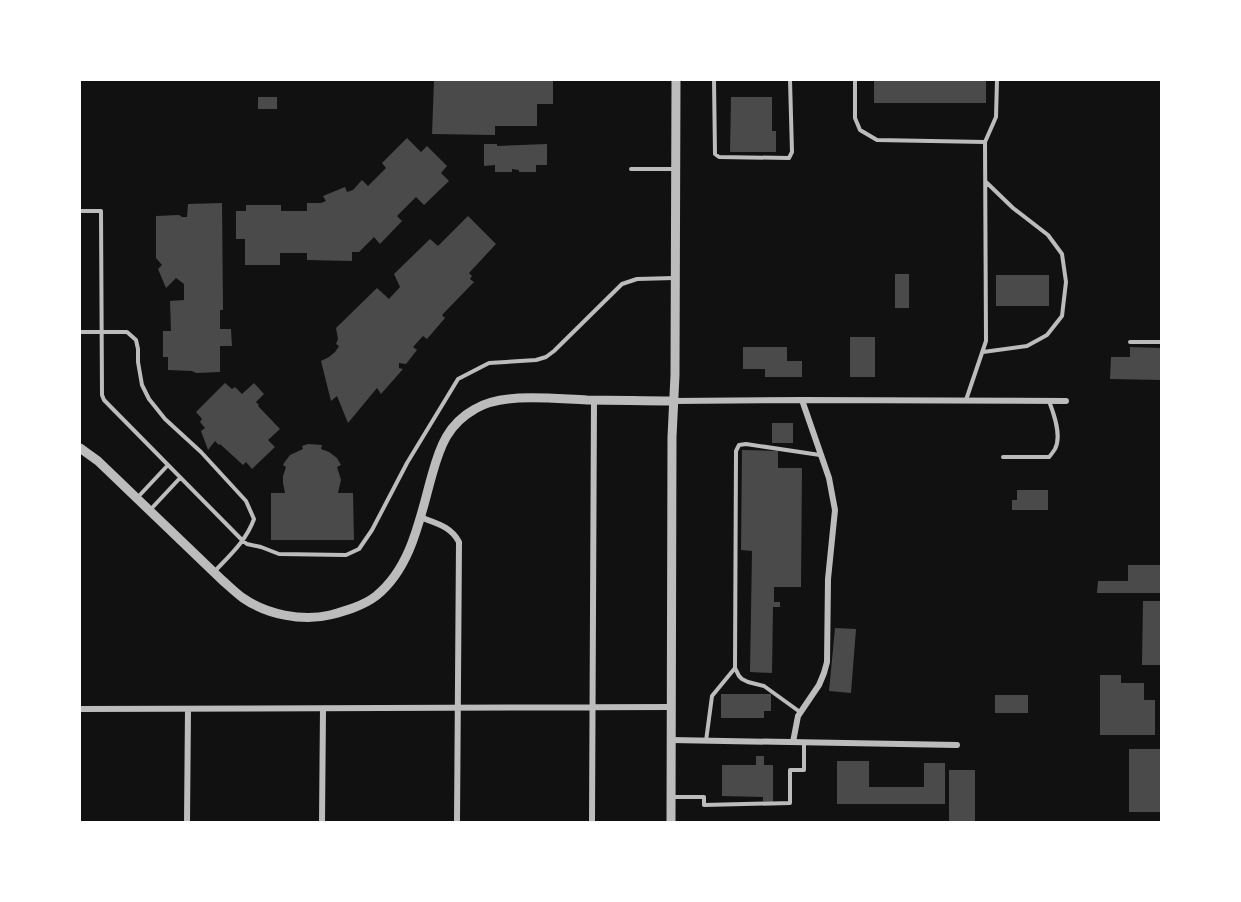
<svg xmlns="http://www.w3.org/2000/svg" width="1241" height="902" viewBox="0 0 1241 902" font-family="Roboto,sans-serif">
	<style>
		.building { fill: #4a4a4a }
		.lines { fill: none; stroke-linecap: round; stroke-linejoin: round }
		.service { stroke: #bcbcbc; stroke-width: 4 }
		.minor { stroke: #bcbcbc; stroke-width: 6 }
		.tertiary { stroke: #bcbcbc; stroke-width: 9 }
	</style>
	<rect width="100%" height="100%" fill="#111"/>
	<path class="building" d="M434,80h119v24h-16v22h-42v9l-63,-1z
		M874,80h112v23h-112z
		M258,97h19v12h-19z
		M731,97h41v34h4v21h-46z
		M407,138l14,14 6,-6 20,20 -6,7 8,8 -25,24 -8,-8 -19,19 5,5 -22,23 -6,-7 -15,15h-7v9l-45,-1v-7h-27v12h-35v-26h-9v-28h10v-6h35v6h26v-8h14l5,-2 -3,-5 22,-9 2,5 6,-2 9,-10 6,6 18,-18 -4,-5z
		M484,144h13v2l50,-2v21h-11v7h-17v-2l-7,-1v3h-17v-7l-11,1z
		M222,203l1,107h-3v19h11l1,17h-12v26l-24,1 -4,-2 -24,-1v-13h-5v-26h8l-1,-30 14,-1v-16l-8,-6 -10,10 -8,-19 4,-4 -6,-7v-42l23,-1 3,2h5l1,-13z
		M468,216l28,28 -27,29 3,3 -2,3 4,3 -32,33 3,3 -18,21 -4,-3 -10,11 4,3 -11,14 -7,-1v5l4,1 -22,25 -4,-6 -29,35 -11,-27 -6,5 -10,-40 8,-4 6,-5 4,-6 -3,-2 2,-5 -2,-11 41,-40 12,11 11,-12 -6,-13 36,-35 8,7z
		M895,274h14v34h-14z
		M996,275h53v31h-53z
		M850,337h25v40h-25z
		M743,347h44v14h15v16h-37v-8h-22z
		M1130,347l32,1v32l-52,-1 1,-22h19z
		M225,383l7,6 3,-2 7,7 12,-11 10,11 -8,8 3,3 -1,1 22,23 -12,11 7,7 -23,22 -6,-7 -3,3 -23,-21 -1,1 -4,-4 -7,9 -7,-19 4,-3 -5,-6 2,-3 -6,-7z
		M772,423h21v20h-21z
		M308,444l14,1 -1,4 8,3 8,6 4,7 -4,2 4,13 -3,13h15l1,47h-83v-47h14l-2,-10v-7l3,-9 -3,-2 1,-2 6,-8 13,-6 -1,-3z
		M742,450l36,1v17h24l-1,119h-27v15h6v5h-7l-1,66 -22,-1 2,-121 -11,-1z
		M1017,490h31v20h-36v-10h5z
		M1128,565h34v28h-65l1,-12h30z
		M1143,601h19v64h-20z
		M835,628l21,1 -5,64 -22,-2z
		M1100,675h21v8h23v17h11v35h-55z
		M721,694h50v17h-7v7h-43z
		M995,695h33v18h-33z
		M1129,749h33v63h-33z
		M756,756h8v9h9v38h-10v-6l-41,-1v-31h34z
		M837,761h32v26h55v-24h21v41h-108z
		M949,770h26v52h-26z"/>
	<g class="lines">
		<path class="service" d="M714,80l1,74 4,3 70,1 3,-6 -2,-72
			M855,80v38l5,12 17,10 108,2
			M631,169h44
			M80,211h21l1,184 2,5 139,141 4,3 14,3 18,7 67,1 13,-6 13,-19 35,-67 51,-84 31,-16 47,-3 10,-3 8,-6 68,-67 15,-5 37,-1
			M80,332h47l9,8 2,9v13l4,23 7,14 16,20 36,33 45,49 8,18c-8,22 -24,36 -40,53
			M1130,342h32
			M983,352l44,-6 20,-11 15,-19 4,-34 -4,-28 -14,-19 -35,-27 -27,-26
			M966,400l20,-59 -1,-199 11,-25 1,-37
			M1003,457h46c2,-2 4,-5 6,-8 7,-13 -1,-35 -6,-48
			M138,497l30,-32
			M150,510l30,-32
			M800,712l-36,-26 -16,-4 -6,-3 -3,-3 -4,-8 1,-217 3,-6 7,-1 74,11
			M706,741l6,-45 23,-28
			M671,797h33v8l86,-2v-33h14v-27"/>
		<path class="minor" d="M673,401l129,-1 264,1
			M420,517c15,6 31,9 39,25l-2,280
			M80,709c197,0 394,-2 592,-2
			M671,740l286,5
			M793,742l5,-26 21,-31 5,-12 3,-11 1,-83 7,-69 -6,-32 -27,-78
			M187,822l1,-113
			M322,822l1,-113
			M592,822l2,-422"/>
		<path class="tertiary" d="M80,448l18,13 124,119c7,6 14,13 21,18 23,16 59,24 87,17 15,-4 33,-9 46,-19 36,-29 44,-79 56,-121 8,-29 16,-51 43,-66 28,-17 80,-10 112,-9 29,0 58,1 86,1
			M671,822l1,-385 3,-62 1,-295"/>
	</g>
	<rect width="1241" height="902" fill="none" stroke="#ffffff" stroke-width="162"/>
</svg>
